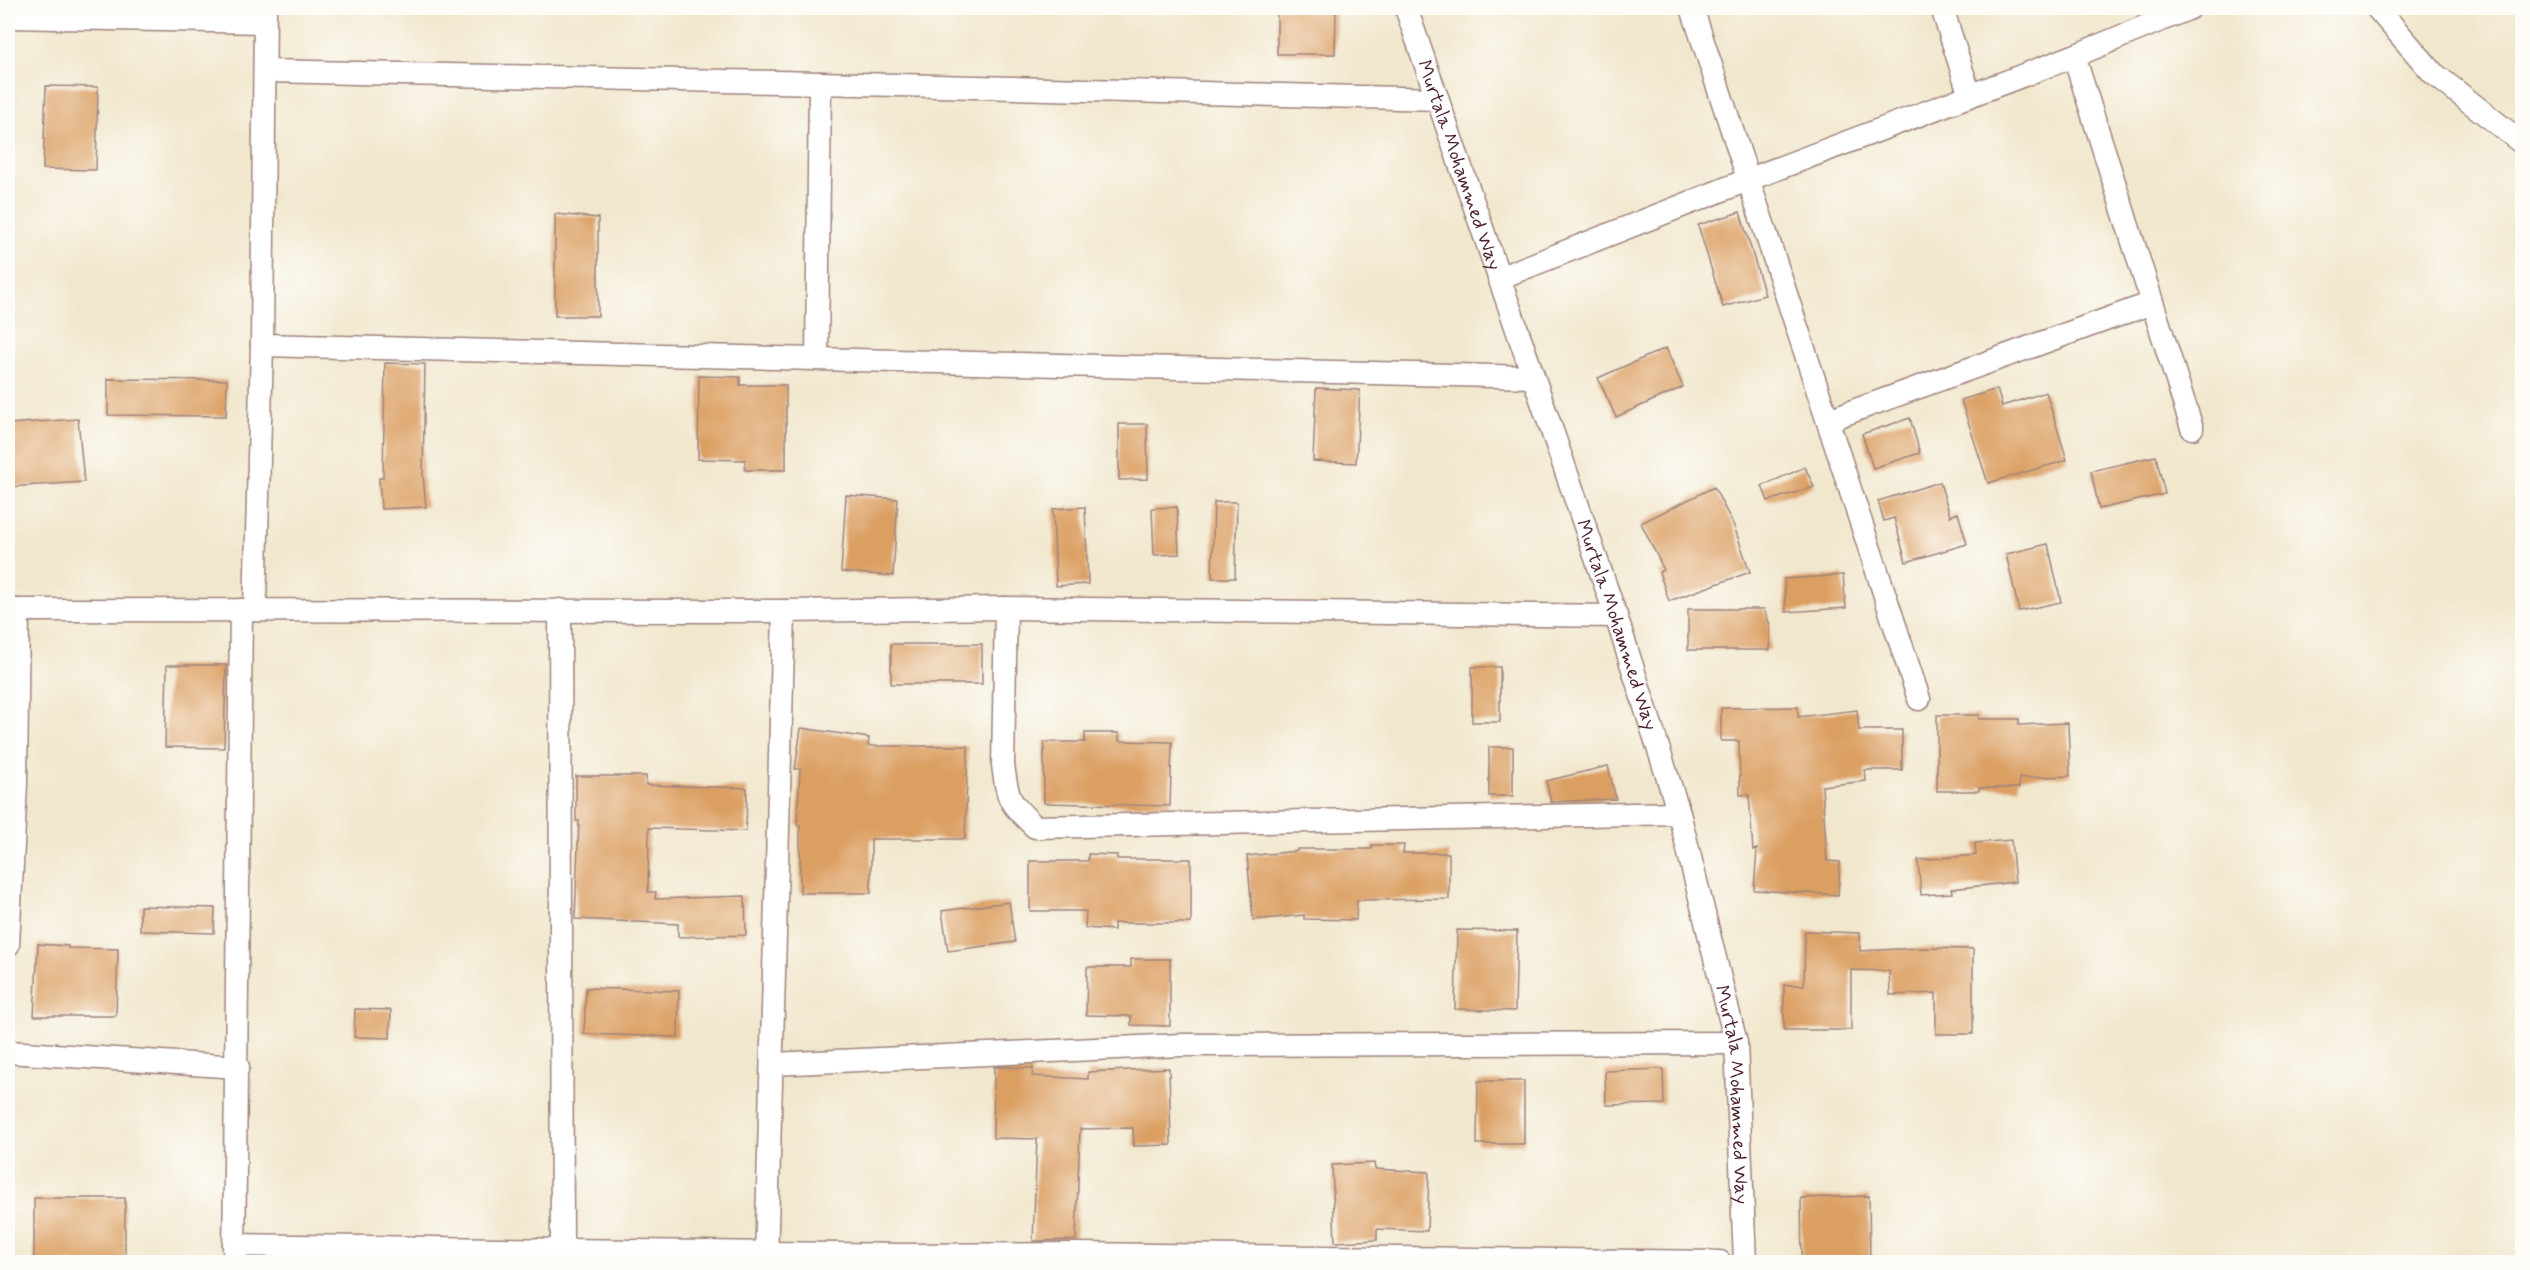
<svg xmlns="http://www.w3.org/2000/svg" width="2530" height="1270" viewBox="0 0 2530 1270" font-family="Mynerve,sans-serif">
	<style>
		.building { fill: #db9f62 }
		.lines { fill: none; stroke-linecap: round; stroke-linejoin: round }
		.minor-casing { stroke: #9e837c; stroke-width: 25 }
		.minor { stroke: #fff; stroke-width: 22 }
		.labels { text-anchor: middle; stroke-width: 4.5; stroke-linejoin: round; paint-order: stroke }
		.street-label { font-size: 20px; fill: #4a1f2b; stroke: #fdfcf7 }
	</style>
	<rect width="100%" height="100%" fill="#fdfcf7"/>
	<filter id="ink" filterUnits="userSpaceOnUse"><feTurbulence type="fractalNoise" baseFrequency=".0167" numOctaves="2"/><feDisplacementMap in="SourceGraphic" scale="12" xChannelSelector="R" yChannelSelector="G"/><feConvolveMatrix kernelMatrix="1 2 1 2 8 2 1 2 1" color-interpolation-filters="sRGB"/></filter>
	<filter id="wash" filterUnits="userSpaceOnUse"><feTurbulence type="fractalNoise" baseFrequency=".008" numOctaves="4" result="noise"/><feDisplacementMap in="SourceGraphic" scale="24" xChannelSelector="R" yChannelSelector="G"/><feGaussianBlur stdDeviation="1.35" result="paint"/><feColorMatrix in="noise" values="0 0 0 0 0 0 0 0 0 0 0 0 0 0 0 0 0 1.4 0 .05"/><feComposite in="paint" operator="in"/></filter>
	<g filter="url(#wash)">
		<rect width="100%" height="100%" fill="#f1e7cd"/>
		<g id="blocks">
			<path class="building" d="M1277,8h59l-1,46h-58z
				M46,86l52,1 -2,83 -53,-1z
				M1740,212l25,83 -42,12 -25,-82z
				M555,214l43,4v98h-43z
				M1666,348l17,39 -67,30 -18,-39z
				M385,363l40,1 -2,112 3,31 -45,2 -2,-31h4z
				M699,376l41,1v8h46v85h-41v-10l-47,-1z
				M108,379l119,1 -1,36 -118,-1z
				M1316,388l44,2 -4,73 -43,-2z
				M1997,389l5,17 44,-14 21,68 -79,23 -27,-83z
				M1910,418l10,35 -47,15 -11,-34z
				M78,419l6,63 -76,5v-63z
				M1119,424h28l1,55 -29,1z
				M2156,456l9,38 -66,15 -8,-38z
				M1805,467l9,20 -46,14 -6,-15z
				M1940,482l10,34 8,-3 9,31 -61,18 -12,-44 -10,3 -6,-20z
				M1714,487l20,39 16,46 -81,29 -10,-29 5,-2 -23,-47z
				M846,495l52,4 -5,77 -52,-4z
				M1214,502h23l-2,76h-23z
				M1085,507l3,77 -32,2 -3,-77z
				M1177,507l2,47 -25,1 -2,-47z
				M2048,544l13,58 -42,9 -13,-57z
				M1843,575l3,33 -60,4 -2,-33z
				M1688,609h76l6,16v25h-82z
				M891,644h91v40h-91z
				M167,665h59l-2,83 -59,-1z
				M1472,667h28v55h-28z
				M1798,707v10l59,-7 2,20h43v40h-37l1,11 -44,5 5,75 13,1 -2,33 -84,-5 3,-41 -4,1 -4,-55h-9l-1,-54h-18v-33z
				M1937,715h42v4h40v6l49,-2 2,53 -51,2v10h-40v3h-42z
				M801,728l68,10 -1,8h100l-3,93h-94v54h-71v-68h-3l3,-56h-5z
				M1085,733h34v8l53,1 -2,64 -126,-3v-61h41z
				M1489,747h24v49h-24z
				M1608,766l8,33 -65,3 -5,-21z
				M576,776h70v9l101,3 -1,43 -97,-3 -1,64h8l-1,7 90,-3 1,39 -68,2v-13l-103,-5 4,-98h-3z
				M2011,840l4,42 -64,7 1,4 -31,2 -3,-35 58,-5 -1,-12z
				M1372,845h32l-1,8h46v46l-92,1 -1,20 -52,-1v-4l-51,5 -6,-64 50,-5v-2h75z
				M1088,854l29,1v4h74v64h-77v7l-29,-2 1,-17h-56v-50h58z
				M1009,902l6,40 -67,9 -6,-40z
				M140,906l75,2 -1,25 -74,-2z
				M1457,930l60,1 -2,80 -60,-2z
				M1805,931l55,2v18l60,-3 53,1v85h-37v-41l-46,2 -1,-24 -38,-1v60h-67v-45h20z
				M38,944l30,2v2l50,1 -2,67h-82z
				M1131,959h39v67l-39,-1v-9l-45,-1 1,-48h44z
				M586,988l93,3 -1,46 -94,-3z
				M355,1009l36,1 -1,28 -36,-1z
				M994,1067l39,1 -1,8 56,3v-7l81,-4 2,77 -37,1 -1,-18 -53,1 -4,111 -43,1 4,-102 -44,-1z
				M1663,1069l1,35 -58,1 -1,-34z
				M1478,1081h46v63h-47z
				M1374,1163l1,6 54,3 -2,59 -50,-2v11l-42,2 -3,-77z
				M1869,1196l1,67h-68l-1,-65z
				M34,1198h91v65h-91z"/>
		</g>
	</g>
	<g filter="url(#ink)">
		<use href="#blocks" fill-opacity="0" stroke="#9e837c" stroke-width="1.5"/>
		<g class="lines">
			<defs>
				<g id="minor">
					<path id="s1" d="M1406,8l210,608 63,197 57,230 9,219"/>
					<path d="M1692,8l227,691"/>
					<path d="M1942,8l28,88"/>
					<path d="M2377,8l56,65 89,70"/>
					<path d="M8,17l256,5"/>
					<path d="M2074,56l118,372"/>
					<path d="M266,71l554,12 618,16"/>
					<path d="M1499,278l251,-99 324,-123 116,-48"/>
					<path d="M262,345l1271,32"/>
					<path d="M817,357l3,-274"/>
					<path d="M1828,420l324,-117"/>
					<path d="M1006,608l-3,157c5,37 6,37 32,62l644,-14"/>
					<path d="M8,610l776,1 222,-3 610,8"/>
					<path d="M255,610l7,-265 3,-337"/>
					<path d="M560,610l2,639"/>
					<path d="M8,945l8,-161 2,-174"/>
					<path d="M8,1052l230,15"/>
					<path d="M773,1064l408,-19 555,-2"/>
					<path d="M234,1245l667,10 176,-1 643,8"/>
					<path d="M234,1262l7,-652"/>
					<path d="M766,1262l18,-651"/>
				</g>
			</defs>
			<use href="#minor" class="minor-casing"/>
			<use href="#minor" class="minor"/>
		</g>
	</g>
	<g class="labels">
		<g class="street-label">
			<text dy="7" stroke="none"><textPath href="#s1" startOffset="166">Murtala Mohammed Way</textPath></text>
			<text dy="7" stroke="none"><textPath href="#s1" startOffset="652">Murtala Mohammed Way</textPath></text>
			<text dy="7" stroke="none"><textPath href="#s1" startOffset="1138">Murtala Mohammed Way</textPath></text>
		</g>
	</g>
	<rect width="2530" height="1270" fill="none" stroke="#fdfcf7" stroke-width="30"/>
</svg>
